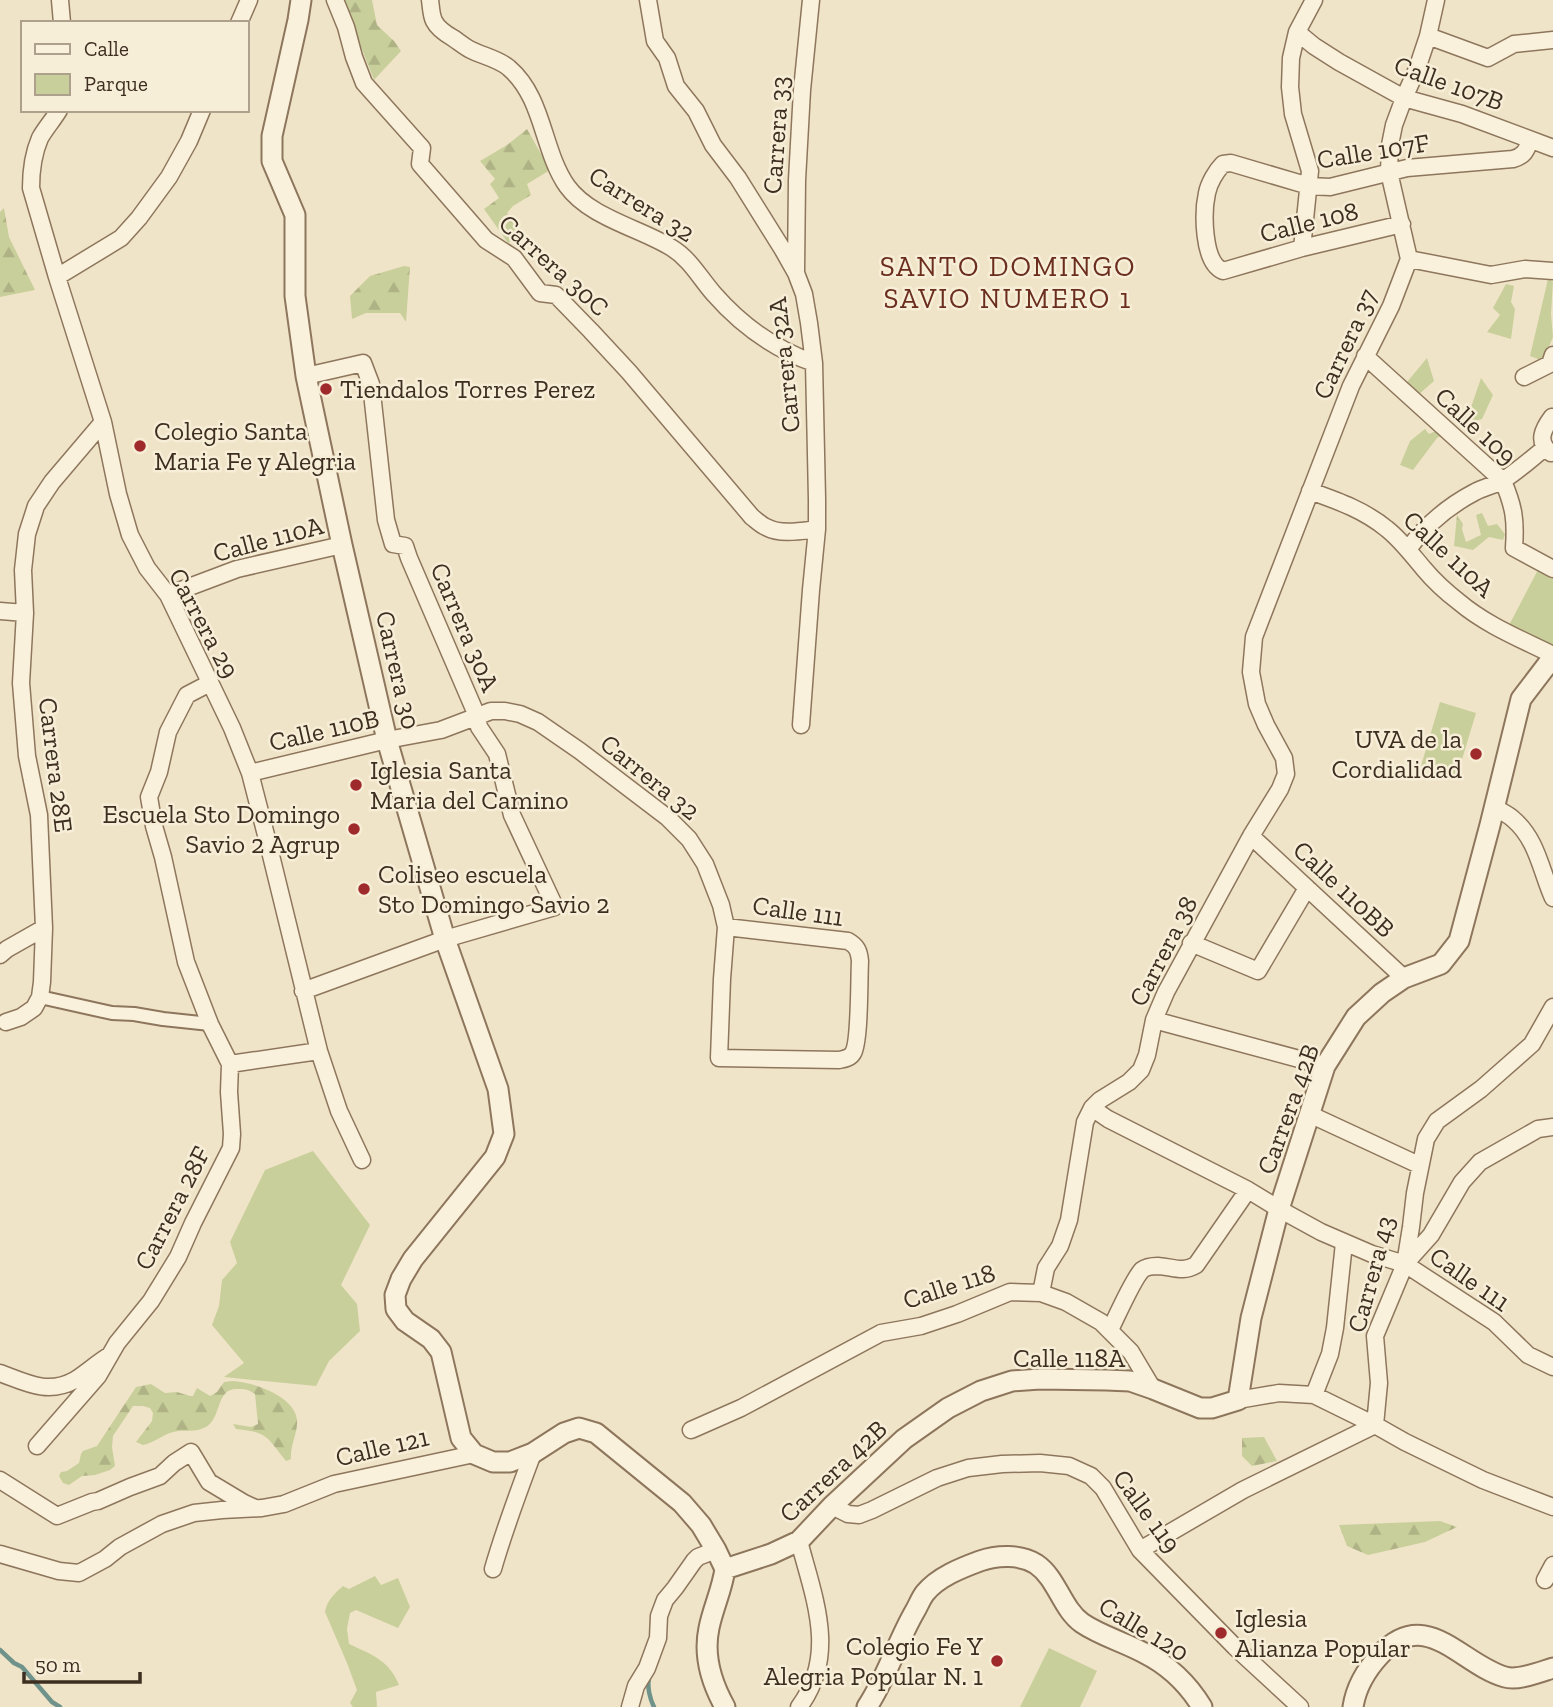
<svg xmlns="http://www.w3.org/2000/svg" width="1553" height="1707" viewBox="0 0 1553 1707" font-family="'Zilla Slab',serif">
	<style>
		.green { fill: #c9cf9b }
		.forest { fill: url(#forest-firs) }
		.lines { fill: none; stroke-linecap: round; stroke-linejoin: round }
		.stream { stroke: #6f938a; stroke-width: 4.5 }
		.pedestrian-casing { stroke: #8d765c; stroke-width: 16 }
		.minor-casing { stroke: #8d765c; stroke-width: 19 }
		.tertiary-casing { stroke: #8d765c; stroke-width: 23 }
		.pedestrian { stroke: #faf1dc; stroke-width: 12 }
		.minor { stroke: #faf1dc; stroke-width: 16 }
		.tertiary { stroke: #faf1dc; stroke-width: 19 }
		.poi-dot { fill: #9e2a2b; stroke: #f7eed8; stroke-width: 2.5 }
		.labels { text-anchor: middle; stroke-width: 5; stroke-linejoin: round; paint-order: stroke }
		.street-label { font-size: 26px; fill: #3d2e20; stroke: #f7eed8 }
		.poi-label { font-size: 26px; fill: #3d2e20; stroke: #f7eed8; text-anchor: start }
		.neighbourhood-label { font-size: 28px; letter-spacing: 2px; fill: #6b2e1e; stroke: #f7eed8 }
	</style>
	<defs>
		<pattern id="forest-firs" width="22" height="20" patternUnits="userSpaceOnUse" patternTransform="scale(1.75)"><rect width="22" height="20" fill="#c9cf9b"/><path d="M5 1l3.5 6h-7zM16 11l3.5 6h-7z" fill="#aeb285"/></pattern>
	</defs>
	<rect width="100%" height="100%" fill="#f0e4c8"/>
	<path class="green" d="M1548,279l5,3 -2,32 2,23 -10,24 -13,-5z
		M1506,284l8,2 -3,16 4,7 -4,30 -24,-7 13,-17 -7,-7z
		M1427,358l7,23 -17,15 -10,-14z
		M1481,378l12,17 -11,24 -23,6 3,-12 6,3z
		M1425,429l4,5 11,-5 5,5 -8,4 -24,32 -13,-5 10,-24z
		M1540,566l13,10v76l-46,-23z
		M1440,702l36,11 -19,63 -36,-10z
		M313,1151l57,74 -29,60 16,19 3,27 -31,30 -13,25 -92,-9 20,-14 -32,-38 7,-19 3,-26 15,-17 -7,-21 35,-72z
		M375,1576l6,9 17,-7 12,29 -12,21 -42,-18 -6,3 -3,16 2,15c22,10 41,17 50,41l-23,7 1,15h-24l-3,-4 7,-13 -10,-27 -22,-51c2,-12 10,-19 18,-26l6,3z
		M1049,1648l48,23 -17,36h-60z"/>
	<path class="forest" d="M345,0h27l5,25 17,16 7,10 -27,29 -31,-79z
		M527,129l23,41 -23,14 4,11 -18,11 -6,7 14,22 -13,8 -24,-34 15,-11 -9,-14 5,-5 -15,-18 27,-16z
		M4,208l5,29 26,53 -35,7v-85z
		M404,266l6,1 -4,55 -6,-9h-34l-14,6 -2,-23 20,-20z
		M1482,513l6,13 9,-2 8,10 -2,6 -14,-3 -16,13 -19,-4 3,-31 6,9 -1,5 4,13 15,-7 -5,-20z
		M233,1381c20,1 62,15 64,39 1,13 -7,25 -6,39l-5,2c-19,-23 -17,-29 -50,-32l-3,-5 18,3 7,-3 -3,-30c-6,-4 -9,-5 -16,-5 -24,-2 -16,27 -33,38 -11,6 -22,2 -33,5 -11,3 -19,11 -30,13l-7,-3 16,-21 1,-8 -3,-5 -7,-2h-10l-20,30 -1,11 3,19 -5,4 -15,5 -13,1 -13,9 -6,-2 -4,-7 2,-4 6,-1 12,-8 2,-9 2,-3 14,-5 39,-59 15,-3 14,9 12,-1 13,4h3l4,-8 13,8 7,-4 7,-10z
		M1264,1437l13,24 -25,5 -10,-10v-18z
		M1440,1521l17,6 -32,15 -57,13 -21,-9 -8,-21z"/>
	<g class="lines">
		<path class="stream" d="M0,1650l14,13 8,4 30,35 8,5
			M649,1678c-2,9 1,21 5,29"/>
		<defs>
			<path id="pedestrian" d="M40,997l72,16 22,1 29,5 47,5"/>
			<path id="minor" d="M60,0l2,23
				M335,0l11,27 8,30 10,26 58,65 -2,16 66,76 28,18 26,35 16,2 35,36 38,41 123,145c4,3 9,8 14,10 14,8 35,4 51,2
				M430,0c1,6 1,15 4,21 4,8 12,13 19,17 6,4 12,9 18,12 12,6 28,9 38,18 35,30 33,82 58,118 23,32 73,42 105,62 18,11 28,30 42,46 28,32 60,55 100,69
				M648,0l7,41 12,17 9,28 20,25 17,34 25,33 45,72 13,23 8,21 5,29 5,40 3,136v30l-6,61 -10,135
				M239,23l10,-23
				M1297,32l17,14 25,16 65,36 58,16 91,34
				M1428,36l60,22 26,-14 39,-4
				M59,110c-6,10 -14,19 -19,28 -7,16 -9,33 -9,50l26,89 46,145 15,72 12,41 17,33 21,27 64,133 18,45 16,62 53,216 20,60 23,49
				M1402,224l-100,24 -79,23c-21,-9 -20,-60 -16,-78 2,-10 9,-22 16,-29l8,-1 78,23 21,1 77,-19 106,-9c11,-3 13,-8 17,-18
				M1302,248l8,-77 -17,-57 -3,-27 1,-29 6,-26 17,-32
				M1409,259l82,16 34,-6 28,2
				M796,271l1,-91 5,-90 9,-90
				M57,277l64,-39 18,-20 30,-41 20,-36 13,-31
				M1365,356l138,125c11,26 13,39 11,67l39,21
				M1524,377l26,-13 3,-9
				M1551,453c-15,-11 -8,-24 1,-36
				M1310,491c28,10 54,19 77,38 14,11 25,26 37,40 10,12 22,23 35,33 27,23 62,37 94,53
				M1408,549c18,-24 40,-43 67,-57 9,-5 21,-7 30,-13 14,-9 27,-21 40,-31
				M168,595l69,-26 105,-24
				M0,611l25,2
				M250,773l137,-33 54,-10 50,-19h14l15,3 18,8 42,29 88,67 21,21 16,25 16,41 5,22 -4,52 -3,79 120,2c6,-1 11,-2 14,-7 7,-11 6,-76 7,-92 -1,-10 -3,-15 -12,-20l-122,-14
				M1494,807c6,4 14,7 19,12 24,20 28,52 40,79
				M1251,836l153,142
				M1191,943l67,28 49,-83
				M0,955l7,-6 37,-21
				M303,991l142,-52 110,-32 -43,-92 -15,-61 -18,-27 -2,-11 -68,-158 -4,-12 -12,-2 -7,-24 -15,-136 -8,-21 -57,13
				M1154,1020l171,46
				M6,1022l15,-5 13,-9 6,-11 2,-15 2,-54 -5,-113 -12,-59 -6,-73 4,-70 -2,-43 4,-36 9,-28 16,-24 51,-60
				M230,1064l89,-13
				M1092,1108l16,11 140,71 31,19 42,23 51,22 33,10 89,58 34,33 25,12
				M1309,1114l110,51
				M1405,1264l26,-29 31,-53 18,-20 58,-33 15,-2
				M1041,1293l5,-25 14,-22 9,-26 16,-98 7,-14 8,-8 29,-18 12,-12 6,-15 7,-35 12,-28 85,-156 29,-47 6,-15 -2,-16 -18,-33 -9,-21 -6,-32 3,-35 97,-251 40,-80 18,-47 -20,-87 1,-27 4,-20 10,-27 13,-29 11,-33 8,-36
				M1110,1330c7,-14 23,-51 32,-60 5,-4 11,-4 16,-4 16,1 24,7 38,-1l52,-75
				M0,1373c27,10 48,22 75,7 11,-7 21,-16 32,-23
				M1314,1395l16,-41 5,-26 9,-85
				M1238,1400l41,-7 35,2 61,30 30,17 78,38 70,27
				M691,1430l50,-22 140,-75 40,-7 36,-12 53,-22 31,1 25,9 35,20 30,30 22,37
				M37,1446l61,-70 19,-33 34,-42 27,-44 15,-34 38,-75 1,-14 -3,-42 1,-28 -20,-40 -24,-62 -23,-105 -9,-31 -5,-29 10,-25 9,-40 19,-37 23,-12
				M0,1480l57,36 35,-14 6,-1 32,-14 30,-11 14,-13 17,-11 18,30 35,21 11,5
				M832,1506l16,8 11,1 13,-5 65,-32 31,-10 34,-4 38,-1 29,3 22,10 12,12 37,62 95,97 65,60
				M1140,1550l103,-60 132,-65 4,-42 -4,-47 30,-72 6,-37 4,-34 11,-54 11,-18 44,-32 51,-45 21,-37
				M0,1554l59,17 20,2 26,-14 15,-12 42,-23 32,-11 28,-3 40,-2 22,-4 50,-20 140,-30
				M493,1569c11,-39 26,-78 40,-116
				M1545,1580l8,-15
				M630,1707l6,-21 11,-18 11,-30 1,-22 6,-16 10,-12 19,-27 4,-4 18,-7
				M799,1707c39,-52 15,-109 0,-166"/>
			<path id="tertiary" d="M301,0l-3,20 -26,116v25l23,54v81l11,80 36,169 45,195 58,199 53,150 6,45 -9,23 -82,102 -12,20 -6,16 1,14 9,12 26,18 10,13 20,86 13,16 19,8h17l23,-9 31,-20 15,-5 17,5 86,70 19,22 15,25 9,19
				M725,1569l46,-15 28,-13 33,-35 72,-67 44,-31 33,-17 31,-10 28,-2 66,1 24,1 23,8 47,19h12l26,-8 13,-82 28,-109 46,-143 31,-49 26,-24 22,-15 37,-14 18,-23 31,-116 31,-126 32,-42
				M725,1569c-3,21 -12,39 -16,59 -6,28 2,54 16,79
				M867,1707c20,-30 30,-65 48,-96 3,-5 6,-13 10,-18 13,-16 36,-25 55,-32 17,-6 40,-7 56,3 21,14 26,45 46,59 19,13 42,19 62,30 24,12 44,31 58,54
				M1353,1707c3,-20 14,-38 27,-52 46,-50 80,9 125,22 13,4 35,-5 48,-9"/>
		</defs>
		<use href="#pedestrian" class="pedestrian-casing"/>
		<use href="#minor" class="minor-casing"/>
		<use href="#tertiary" class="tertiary-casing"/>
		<use href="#pedestrian" class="pedestrian"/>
		<use href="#minor" class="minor"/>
		<use href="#tertiary" class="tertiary"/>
	</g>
	<g class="poi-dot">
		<circle cx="326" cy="389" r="7"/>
		<circle cx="140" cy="446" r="7"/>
		<circle cx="1476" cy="754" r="7"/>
		<circle cx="356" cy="785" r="7"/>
		<circle cx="354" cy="829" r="7"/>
		<circle cx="364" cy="889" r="7"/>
		<circle cx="1221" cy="1633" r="7"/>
		<circle cx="997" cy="1661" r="7"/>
	</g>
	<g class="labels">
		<g class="street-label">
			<text transform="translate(1449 83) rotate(20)" y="9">Calle 107B</text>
			<text transform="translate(776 135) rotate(-86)" y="9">Carrera 33</text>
			<text transform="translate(1373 151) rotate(-9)" y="9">Calle 107F</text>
			<text transform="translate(642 204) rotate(32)" y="9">Carrera 32</text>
			<text transform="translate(1309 222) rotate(-14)" y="9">Calle 108</text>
			<text transform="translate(554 265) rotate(42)" y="9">Carrera 30C</text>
			<text transform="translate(1345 344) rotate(-65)" y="9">Carrera 37</text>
			<text transform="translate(784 365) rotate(-96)" y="9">Carrera 32A</text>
			<text transform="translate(1476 426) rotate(43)" y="9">Calle 109</text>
			<text transform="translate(268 539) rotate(-15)" y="9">Calle 110A</text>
			<text transform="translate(1449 554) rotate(43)" y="9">Calle 110A</text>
			<text transform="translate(204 623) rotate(62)" y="9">Carrera 29</text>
			<text transform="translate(465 627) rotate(67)" y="9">Carrera 30A</text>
			<text transform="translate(398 670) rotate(77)" y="9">Carrera 30</text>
			<text transform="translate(324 730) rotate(-13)" y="9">Calle 110B</text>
			<text transform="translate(56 765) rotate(83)" y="9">Carrera 28E</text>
			<text transform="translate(650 777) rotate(39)" y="9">Carrera 32</text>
			<text transform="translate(1344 889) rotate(43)" y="9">Calle 110BB</text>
			<text transform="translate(798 911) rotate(8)" y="9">Calle 111</text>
			<text transform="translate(1163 951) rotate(-63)" y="9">Carrera 38</text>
			<text transform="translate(1288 1109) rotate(-70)" y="9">Carrera 42B</text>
			<text transform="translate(172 1208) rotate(-63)" y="9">Carrera 28F</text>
			<text transform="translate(1371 1274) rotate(-75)" y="9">Carrera 43</text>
			<text transform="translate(1470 1279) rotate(35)" y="9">Calle 111</text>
			<text transform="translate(949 1286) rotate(-18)" y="9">Calle 118</text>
			<text x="1069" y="1367">Calle 118A</text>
			<text transform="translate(382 1447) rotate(-13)" y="9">Calle 121</text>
			<text transform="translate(833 1471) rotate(-43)" y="9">Carrera 42B</text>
			<text transform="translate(1147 1511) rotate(54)" y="9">Calle 119</text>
			<text transform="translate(1144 1629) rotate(31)" y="9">Calle 120</text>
		</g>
		<g class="poi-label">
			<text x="340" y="398">Tiendalos Torres Perez</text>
			<text x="154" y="440">Colegio Santa<tspan x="154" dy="30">Maria Fe y Alegria</tspan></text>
			<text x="1462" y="748" text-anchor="end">UVA de la<tspan x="1462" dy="30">Cordialidad</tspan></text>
			<text x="370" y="779">Iglesia Santa<tspan x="370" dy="30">Maria del Camino</tspan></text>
			<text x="340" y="823" text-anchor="end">Escuela Sto Domingo<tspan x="340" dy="30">Savio 2 Agrup</tspan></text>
			<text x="378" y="883">Coliseo escuela<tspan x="378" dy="30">Sto Domingo Savio 2</tspan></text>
			<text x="1235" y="1627">Iglesia<tspan x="1235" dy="30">Alianza Popular</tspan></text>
			<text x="983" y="1655" text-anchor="end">Colegio Fe Y<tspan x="983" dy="30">Alegria Popular N. 1</tspan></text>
		</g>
		<g class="neighbourhood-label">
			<text x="1008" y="276">SANTO DOMINGO<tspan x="1008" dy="32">SAVIO NUMERO 1</tspan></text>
		</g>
	</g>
	<rect x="21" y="21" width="228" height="91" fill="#f7eed8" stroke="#ada18e" stroke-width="2"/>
	<rect x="35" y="44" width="35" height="10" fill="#faf1dc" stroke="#ada18e" stroke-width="2"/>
	<text x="84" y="56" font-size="21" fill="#3d2e20">Calle</text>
	<rect x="35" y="74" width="35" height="21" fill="#c9cf9b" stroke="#ada18e" stroke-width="2"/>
	<text x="84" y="91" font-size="21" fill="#3d2e20">Parque</text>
	<path d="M24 1672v10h116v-10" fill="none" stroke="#3d2e20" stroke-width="3.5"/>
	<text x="35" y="1672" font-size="21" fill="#3d2e20" stroke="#f7eed8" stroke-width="5" paint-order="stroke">50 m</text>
</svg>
